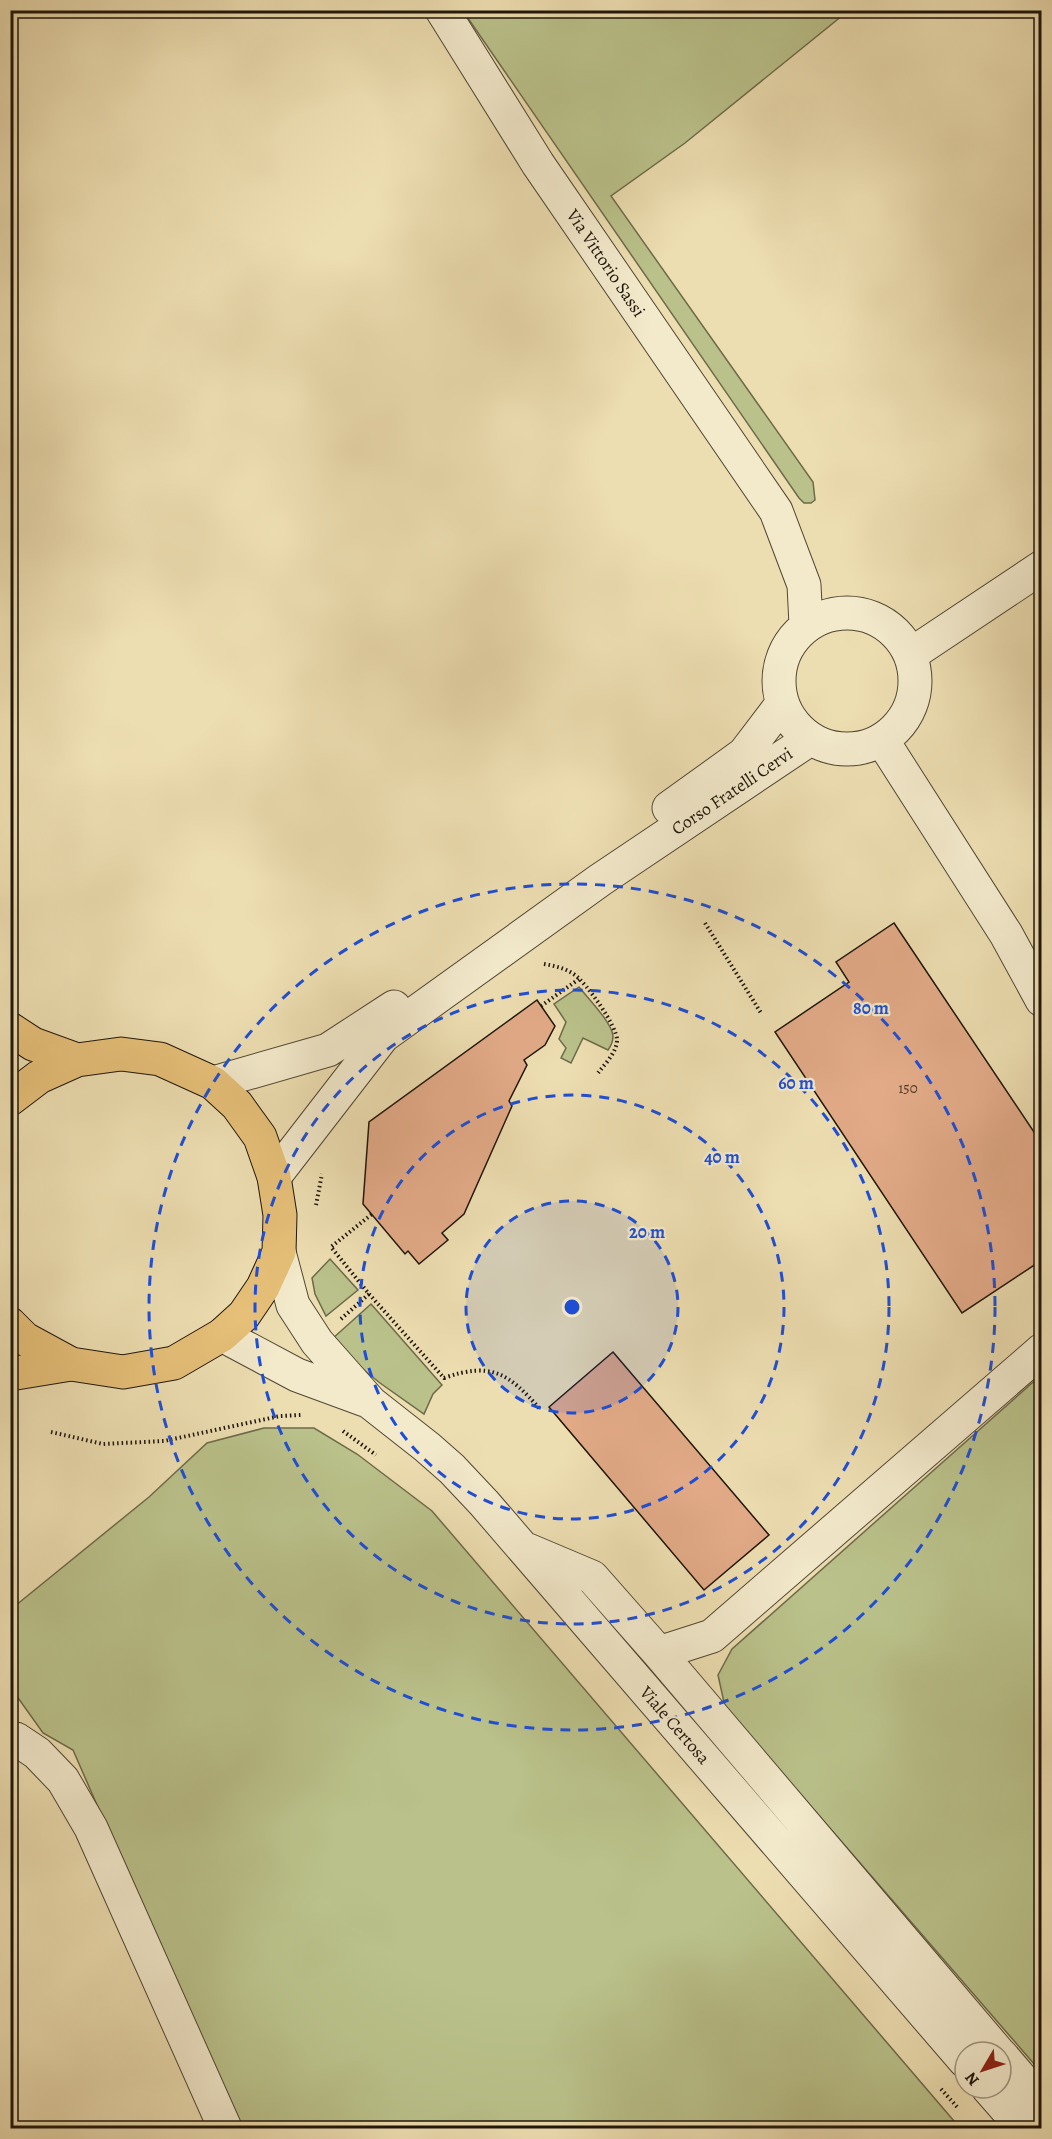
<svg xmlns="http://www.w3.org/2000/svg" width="1052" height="2139" viewBox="0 0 1052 2139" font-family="Alegreya,serif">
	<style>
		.green { fill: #bac18a; stroke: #6c6b4a; stroke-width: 1.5 }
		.building { fill: #e2aa87; stroke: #1e150b; stroke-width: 1.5 }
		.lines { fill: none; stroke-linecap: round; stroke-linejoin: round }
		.minor-casing { stroke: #524734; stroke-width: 35 }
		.major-casing { stroke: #1e150b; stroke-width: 35 }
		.highway-casing { stroke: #1e150b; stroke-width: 35 }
		.path { stroke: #1e150b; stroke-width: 4; stroke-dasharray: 1.5 3; stroke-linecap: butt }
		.minor { stroke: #f3eacc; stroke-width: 33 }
		.major { stroke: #e6bf78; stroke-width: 33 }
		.highway { stroke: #e6bf78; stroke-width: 33 }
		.ring { fill: none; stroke: #1d4ed8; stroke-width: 3; stroke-dasharray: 10 8 }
		.labels { text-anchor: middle; stroke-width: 4.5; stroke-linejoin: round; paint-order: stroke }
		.number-label { font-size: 15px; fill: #4f3a2a }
		.street-label { font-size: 18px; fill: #1e150b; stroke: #f3eacc }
		.centre { fill: #1d4ed8; stroke: #f3eacc; stroke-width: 3 }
		.ring-label { font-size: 18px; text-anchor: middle; font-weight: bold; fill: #1d4ed8; stroke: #f3eacc; stroke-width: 4.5; stroke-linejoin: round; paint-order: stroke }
	</style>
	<rect width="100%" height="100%" fill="#eddeb1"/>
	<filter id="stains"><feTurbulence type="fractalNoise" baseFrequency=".00333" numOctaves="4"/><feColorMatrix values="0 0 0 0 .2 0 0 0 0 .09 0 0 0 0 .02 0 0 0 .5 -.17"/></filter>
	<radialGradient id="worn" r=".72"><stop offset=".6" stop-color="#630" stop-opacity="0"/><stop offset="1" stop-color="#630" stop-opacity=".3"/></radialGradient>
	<path class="green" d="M463,11h385l-163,132 -74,53 202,286 2,18 -4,3h-7l-5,-5z
		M579,987c9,11 33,36 34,49 0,5 -2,10 -5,14l-25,-12 -12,25 -10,-5 5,-10 -7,-9 7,-17 -12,-18z
		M330,1259l28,31 -32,26 -11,-22 -3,-16z
		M371,1304l71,81 -9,9 -9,20 -44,-31 -36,-29 -12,-15z
		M1041,1375v697l-316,-365 -7,-32 14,-26z
		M264,1428h50l43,26 75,57 528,617h-722l-165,-378 -30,-17 -32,-45 -1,-78 139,-113 58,-54z"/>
	<path class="building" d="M894,923l148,221v116l-80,53 -187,-281 74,-50 -13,-20z
		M537,1000l18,26 -10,19 -21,15 3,5 -18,36 3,5 -48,108 -22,19 6,7 -29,24 -11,-13 -3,3 -42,-50 6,-82z
		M613,1352l156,183 -65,55 -155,-183z"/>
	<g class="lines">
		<defs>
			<path id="minor" d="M442,10l96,154 238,347 28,74 2,40
				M779 681a68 68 0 1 1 136 0a68 68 0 1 1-136 0Z
				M910,655l132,-88
				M882,740l124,194 36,66
				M669,808l75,-54 38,-50
				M213,1083l115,-33 66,-43
				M274,1177l109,-141 217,-156 210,-141
				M279,1252l14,53 24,37 54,61 56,44 25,22 32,34 481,558
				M222,1335l75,40 68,25
				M528,1550l64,27 67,76 339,399
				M659,1653l53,-17 330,-286
				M10,1739h6l21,14 26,27 28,48 134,300
				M1001,2055l41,48
				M988,2088l35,40"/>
			<path id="major" d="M10,1029l23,15 44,16
				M10,1099l29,-22 38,-17 44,-6 39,5 53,24 24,22 23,32 14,40 6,38 -1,37 -16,35 -19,28 -22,20 -48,28 -51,9 -52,-8 -46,-25 -15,-15"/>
			<path id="highway" d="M10,1374l61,-10"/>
		</defs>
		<use href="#minor" class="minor-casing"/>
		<use href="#major" class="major-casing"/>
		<use href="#highway" class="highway-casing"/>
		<path class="path" d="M705,923l56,90
			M544,964c11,2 21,4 31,11 11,8 43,52 42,66 -1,12 -12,23 -19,32
			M541,1006l38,-27
			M316,1205l6,-31
			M369,1294l75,84c48,-17 65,-4 96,31
			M341,1319l28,-25 -38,-47 41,-33
			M343,1431l33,24
			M51,1432l52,12 61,-3 116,-25 21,-1
			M941,2089l17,19"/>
		<use href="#minor" class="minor"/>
		<use href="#major" class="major"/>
		<use href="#highway" class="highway"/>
	</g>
	<circle cx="572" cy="1307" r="106" fill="#1d4ed8" fill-opacity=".12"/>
	<g class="ring">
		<circle cx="572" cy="1307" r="106"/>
		<circle cx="572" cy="1307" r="212"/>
		<circle cx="572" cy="1307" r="317"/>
		<circle cx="572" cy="1307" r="423"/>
	</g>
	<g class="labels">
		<g class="number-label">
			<text x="908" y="1093">150</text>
		</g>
		<g class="street-label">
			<text transform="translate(606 263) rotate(56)" y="6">Via Vittorio Sassi</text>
			<text transform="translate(732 791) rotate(-34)" y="6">Corso Fratelli Cervi</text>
			<text transform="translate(675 1725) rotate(49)" y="6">Viale Certosa</text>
		</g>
	</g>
	<circle cx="572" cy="1307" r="9" class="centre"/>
	<g class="ring-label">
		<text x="871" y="1014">80 m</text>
		<text x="796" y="1089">60 m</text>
		<text x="722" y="1163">40 m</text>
		<text x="647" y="1238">20 m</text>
	</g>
	<rect width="1052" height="2139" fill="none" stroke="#eddeb1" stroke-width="36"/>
	<rect x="12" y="12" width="1028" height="2115" fill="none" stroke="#1e150b" stroke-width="3"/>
	<rect x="18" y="18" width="1016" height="2103" fill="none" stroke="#1e150b" stroke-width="1.5"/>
	<g transform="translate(983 2070) rotate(231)"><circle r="28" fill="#f3eacc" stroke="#9e957f" stroke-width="1.5"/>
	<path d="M0-4.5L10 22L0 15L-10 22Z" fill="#8f2418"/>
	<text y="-9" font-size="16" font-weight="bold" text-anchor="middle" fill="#1e150b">N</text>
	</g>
	<rect width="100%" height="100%" filter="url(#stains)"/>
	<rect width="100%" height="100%" fill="url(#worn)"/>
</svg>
